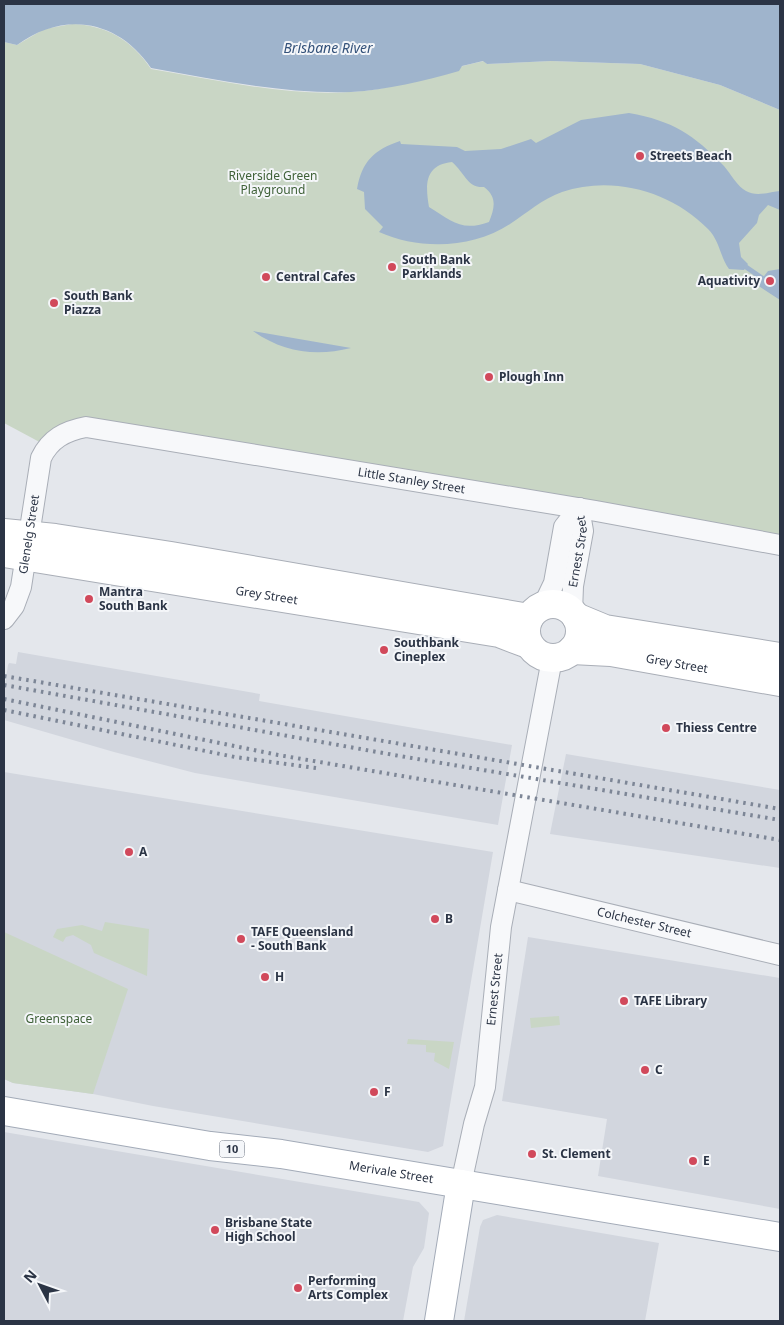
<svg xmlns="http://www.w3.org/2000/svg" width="784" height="1325" viewBox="0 0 784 1325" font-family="'Noto Sans',sans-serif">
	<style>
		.built { fill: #d2d6de }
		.green { fill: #c9d6c5 }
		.water { fill: #9fb4cc; fill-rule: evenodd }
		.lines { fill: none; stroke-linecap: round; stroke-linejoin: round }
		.stream { stroke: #9fb4cc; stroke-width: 5 }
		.street-casing { stroke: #a9aeb7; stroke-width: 22 }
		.secondary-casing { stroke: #a9aeb7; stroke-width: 30 }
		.primary-casing { stroke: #a3abb8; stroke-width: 30 }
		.street { stroke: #f7f8fa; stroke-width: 20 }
		.secondary { stroke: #fff; stroke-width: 28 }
		.primary { stroke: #fff; stroke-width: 28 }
		.rail { stroke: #7d8696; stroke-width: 4; stroke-dasharray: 2.5 5; stroke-linecap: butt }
		.poi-dot { fill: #d1495b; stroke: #f4f6f9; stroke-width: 2 }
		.labels { text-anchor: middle; stroke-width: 4; stroke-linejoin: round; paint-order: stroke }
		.shield { fill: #f4f6f9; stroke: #676e7b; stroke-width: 1 }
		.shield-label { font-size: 11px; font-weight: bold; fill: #2b3445 }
		.poi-label { font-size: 12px; font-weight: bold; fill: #2b3445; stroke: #f4f6f9; text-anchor: start }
		.park-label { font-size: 12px; fill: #3f6138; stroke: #f4f6f9 }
		.street-label { font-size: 12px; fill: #2b3445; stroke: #f4f6f9 }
		.water-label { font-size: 14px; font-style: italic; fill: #34527a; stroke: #f4f6f9 }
	</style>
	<rect width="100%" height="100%" fill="#e4e7ec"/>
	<path class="built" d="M18,652l242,42 -1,7 253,44 -14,80 -303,-52 -81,-21 -110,-32v-29l4,-26 1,-2 7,1z
		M566,754l214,36v78l-230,-34z
		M4,772l489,80 -50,294 -15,6 -275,-46 -60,-12 -80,-11 -9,-4z
		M528,937l252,41v231l-182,-33 9,-57 -105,-18z
		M4,1132l415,70 10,11 -5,35 -11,19 -10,54h-399z
		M497,1215l162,28 -14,78h-181l16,-94 3,-7z"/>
	<path class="green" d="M72,24c34,1 60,16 79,45 74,12 152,32 227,20 36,-6 70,-21 106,-28l3,3 64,-3 89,3 80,21 60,25v435l-694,-118 -39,19 -43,-23v-381l13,3 27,-16z
		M105,922l44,7 -2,47 -53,-23 -3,-8 -18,-10 -7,2 -3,5 -10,-5 4,-8 25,-4 20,6z
		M4,932l124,57 -35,105 -80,-11 -9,-4z
		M559,1016l1,9 -29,3 -1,-10z
		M408,1039l46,3 -5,27 -15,-8 1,-8 -9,-1v-7l-19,-1z"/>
	<path class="water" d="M4,4h776v106l-60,-25 -80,-21 -89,-3 -64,3 -4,-3 -21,5 -3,5c-35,10 -72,19 -108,21 -68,2 -134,-12 -200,-24 -32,-48 -87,-58 -134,-23l-13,-3z
		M629,113c44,8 64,21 95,53 6,7 14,21 22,25 10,6 24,1 34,0v19l-12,-5 -9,10 -2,8 -18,20 2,14 7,7 -4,6 -15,-1c-9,-12 -9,-28 -21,-40 -37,-38 -96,-54 -146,-37 -20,7 -35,21 -52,32 -38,25 -91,26 -131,8l4,-5 -18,-18 -1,-17 -7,-3c5,-28 17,-39 43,-48l1,3 56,3 8,4 36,-2 30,-10 5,4 45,-23zM452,162c13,11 15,26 32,25 13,10 11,20 5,35 -28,10 -37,-1 -60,-15 -4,-23 -4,-42 23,-45z
		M780,269v31l-23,-15 11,-14z
		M253,331l98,17c-36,9 -68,4 -98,-17z"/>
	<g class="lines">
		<path class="stream" d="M746,267l16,11"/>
		<defs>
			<g id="street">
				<path d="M543,606l11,-23 10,-56 15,-19"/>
				<path id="s1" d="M572,612l1,-26 10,-55 -4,-23"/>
				<path id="s2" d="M4,619l10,-13 7,-19 20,-129c9,-19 24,-27 45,-31l510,84 184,34"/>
				<path id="s3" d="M508,890l272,65"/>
				<path id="s4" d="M461,1184l13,-60 11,-37 16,-160 51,-268"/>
			</g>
			<g id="secondary">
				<path d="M4,533l51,5 116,18 358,62"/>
				<path id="s5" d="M4,553l495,80 29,11"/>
				<circle cx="553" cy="631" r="27"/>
				<path d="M576,617l29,12 175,28"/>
				<path id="s6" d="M572,650l39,2 169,30"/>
			</g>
			<g id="primary">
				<path id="s7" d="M4,1111l206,35 71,8 499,83"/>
				<path d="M439,1321l22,-137"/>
			</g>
		</defs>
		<use href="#street" class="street-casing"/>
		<use href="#secondary" class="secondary-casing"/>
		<use href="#primary" class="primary-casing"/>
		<use href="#street" class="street"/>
		<use href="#secondary" class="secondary"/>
		<use href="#primary" class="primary"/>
		<path class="rail" d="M4,676l776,133
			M4,685l390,70 386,65
			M4,699l274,56 502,85
			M4,710l231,47 81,11"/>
	</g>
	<g class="poi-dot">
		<circle cx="640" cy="156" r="5"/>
		<circle cx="392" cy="267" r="5"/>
		<circle cx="266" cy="277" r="5"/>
		<circle cx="770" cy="281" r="5"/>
		<circle cx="54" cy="303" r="5"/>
		<circle cx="489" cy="377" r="5"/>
		<circle cx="89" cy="599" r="5"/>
		<circle cx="384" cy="650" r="5"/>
		<circle cx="666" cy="728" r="5"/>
		<circle cx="129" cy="852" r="5"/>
		<circle cx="435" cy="919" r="5"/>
		<circle cx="241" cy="939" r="5"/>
		<circle cx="265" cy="977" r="5"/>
		<circle cx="624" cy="1001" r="5"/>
		<circle cx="645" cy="1070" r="5"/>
		<circle cx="374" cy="1092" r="5"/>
		<circle cx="532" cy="1154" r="5"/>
		<circle cx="693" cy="1161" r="5"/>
		<circle cx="215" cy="1230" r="5"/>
		<circle cx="298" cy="1288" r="5"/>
	</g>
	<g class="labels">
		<rect class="shield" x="219.5" y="1140.5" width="25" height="17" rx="4"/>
		<g class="shield-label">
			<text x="232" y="1153">10</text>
		</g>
		<g class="poi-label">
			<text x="650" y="160">Streets Beach</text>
			<text x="402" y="264">South Bank<tspan x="402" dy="14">Parklands</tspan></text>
			<text x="276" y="281">Central Cafes</text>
			<text x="760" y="285" text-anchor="end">Aquativity</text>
			<text x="64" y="300">South Bank<tspan x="64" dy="14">Piazza</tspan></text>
			<text x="499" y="381">Plough Inn</text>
			<text x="99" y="596">Mantra<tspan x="99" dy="14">South Bank</tspan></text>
			<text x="394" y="647">Southbank<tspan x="394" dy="14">Cineplex</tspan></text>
			<text x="676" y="732">Thiess Centre</text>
			<text x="139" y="856">A</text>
			<text x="445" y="923">B</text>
			<text x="251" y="936">TAFE Queensland<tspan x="251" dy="14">- South Bank</tspan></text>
			<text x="275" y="981">H</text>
			<text x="634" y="1005">TAFE Library</text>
			<text x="655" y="1074">C</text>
			<text x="384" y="1096">F</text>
			<text x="542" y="1158">St. Clement</text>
			<text x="703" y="1165">E</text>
			<text x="225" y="1227">Brisbane State<tspan x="225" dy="14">High School</tspan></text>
			<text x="308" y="1285">Performing<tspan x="308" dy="14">Arts Complex</tspan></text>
		</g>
		<g class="park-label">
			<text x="273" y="180">Riverside Green<tspan x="273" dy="14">Playground</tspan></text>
			<text x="59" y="1023">Greenspace</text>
		</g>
		<g class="street-label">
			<text dy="4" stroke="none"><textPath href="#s2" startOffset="554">Little Stanley Street</textPath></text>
			<text dy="4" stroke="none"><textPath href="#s2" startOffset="90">Glenelg Street</textPath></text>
			<text dy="4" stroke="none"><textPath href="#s1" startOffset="61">Ernest Street</textPath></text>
			<text dy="4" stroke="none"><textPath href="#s5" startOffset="266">Grey Street</textPath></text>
			<text dy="4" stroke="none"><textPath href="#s6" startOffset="106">Grey Street</textPath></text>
			<text dy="4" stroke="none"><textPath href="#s3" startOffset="140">Colchester Street</textPath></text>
			<text dy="4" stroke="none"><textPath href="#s4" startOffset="198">Ernest Street</textPath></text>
			<text dy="4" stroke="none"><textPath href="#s7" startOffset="392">Merivale Street</textPath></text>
		</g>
		<g class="water-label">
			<text x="328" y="53">Brisbane River</text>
		</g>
	</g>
	<rect width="784" height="1325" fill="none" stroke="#2b3445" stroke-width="10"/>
	<g transform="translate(40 1285) rotate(311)" stroke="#f4f6f9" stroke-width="4" paint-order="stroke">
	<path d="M0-4L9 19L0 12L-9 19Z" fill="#2b3445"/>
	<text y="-8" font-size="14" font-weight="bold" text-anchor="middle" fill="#2b3445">N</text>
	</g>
</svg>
